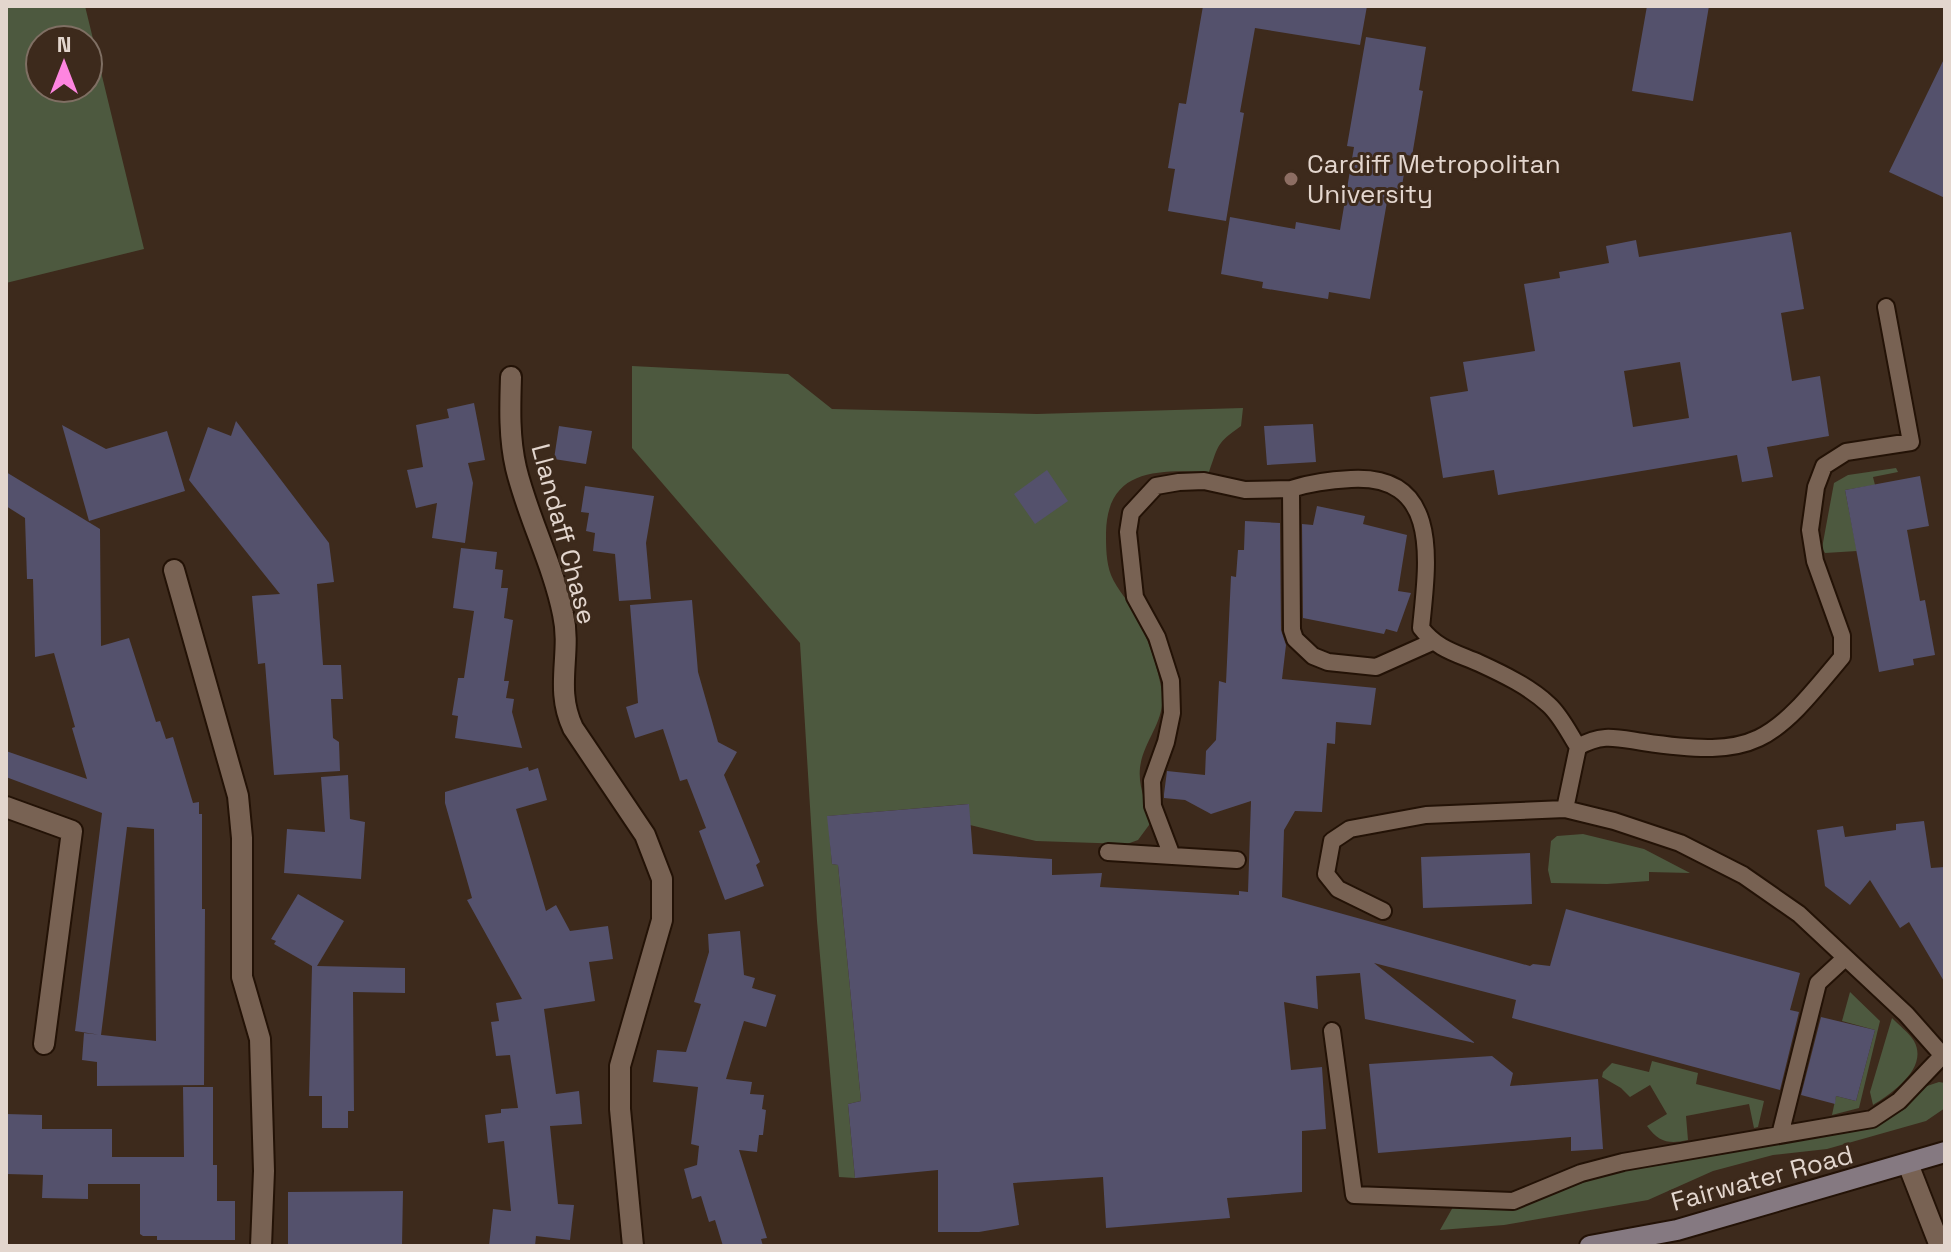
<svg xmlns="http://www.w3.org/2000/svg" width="1951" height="1252" viewBox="0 0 1951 1252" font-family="'Space Grotesk',sans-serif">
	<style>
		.grass { fill: #4d593f; fill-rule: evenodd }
		.building { fill: #54516c; fill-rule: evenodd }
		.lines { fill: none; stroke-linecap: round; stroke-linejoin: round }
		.lane-casing { stroke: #231206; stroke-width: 20 }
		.street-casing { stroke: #231206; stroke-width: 24 }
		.secondary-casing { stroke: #231206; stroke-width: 24 }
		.lane { stroke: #786253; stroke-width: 16 }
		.street { stroke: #786253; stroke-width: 20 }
		.secondary { stroke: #857981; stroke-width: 20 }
		.education-dot { fill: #8d6e63; stroke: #3d2a1c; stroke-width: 3 }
		.labels { text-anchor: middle; stroke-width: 6; stroke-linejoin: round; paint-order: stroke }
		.poi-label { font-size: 26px; fill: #e3d6ce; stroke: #3d2a1c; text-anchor: start }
		.street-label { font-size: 26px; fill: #e3d6ce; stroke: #3d2a1c }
	</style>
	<rect width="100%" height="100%" fill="#3d2a1c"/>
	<path class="grass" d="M6,6h79l59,243 -138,34zM88,40v48h-48v-48z
		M632,366l156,8 44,35 205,5 206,-6 -2,18c-25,18 -22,18 -32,46 -51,-2 -102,-4 -103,61 0,13 0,29 5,42 6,15 19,27 26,42 11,22 21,50 25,75 4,29 -19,49 -22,76 -2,18 6,36 12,53l-14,19 -11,4 -91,-3 -66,-16 -2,-21 -140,12 4,48 6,1 23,236 -13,3 7,74 -16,-1 -22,-256 -17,-278 -168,-195z
		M1896,468l2,4 -25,5 2,8 -30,5 12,61 -32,2 -3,-5 12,-65 14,-8z
		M1583,834l61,15 46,24 -41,-1v9l-42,3 -56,-1 -3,-13 3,-29 6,-5z
		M1850,992l30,29 -21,87 -27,7 4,-19 20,5 19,-71 -33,-9z
		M1892,1018c7,7 17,15 22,23 15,27 -22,52 -41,64l-3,-13z
		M1652,1061l46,12 -2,11 68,17 -6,26 -4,1 -5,-24 -63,12 2,24c-18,4 -29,3 -41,-14l20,-12 -17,-29 -20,12 -9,-9 -19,-11 1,-5 9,-9 37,9z
		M1939,1082l6,1v25l-19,13 -99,28 -54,6 -60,16 -65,29 -144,25 -64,5 13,-23 64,1 86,-33 264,-48 36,-17 21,-23z"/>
	<path class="building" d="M1203,6h164l-7,39 -105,-17 -15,84 4,1 -18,108 -58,-10 7,-42 -7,-1 11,-65 7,1z
		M1647,6h62l-16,95 -61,-10z
		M1366,37l60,10 -7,43 4,1 -11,65 -5,-1 -7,43 -12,-2 -18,103 -41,-7 -1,7 -66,-11 1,-6 -42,-8 9,-57 65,12 1,-7 44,8 14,-83 -7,-1z
		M1945,57v141l-56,-26z
		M1791,232l13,77 -23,4 11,68 28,-5 9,60 -62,11 6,30 -31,5 -5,-27 -239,40 -4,-25 -51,8 -13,-81 38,-6 -5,-29 72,-11 -11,-67 36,-6 -1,-6 50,-9 -3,-17 30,-6 3,17zM1680,362l9,56 -56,9 -9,-56z
		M474,403l11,57 -17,3 5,20 -8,60 -33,-5 5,-35 -21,5 -9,-38 16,-3 -7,-42 33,-7 -2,-9z
		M236,421l93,122 5,39 -17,2 6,81h18l2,34h-12l2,39 6,4 1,29 -66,4 -9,-112 -7,1 -6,-68 28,-2 -91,-114 19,-53 23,9z
		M1313,424l3,38 -49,3 -3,-39z
		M62,425l44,24 61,-18 18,60 -96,30z
		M559,426l33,5 -6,33 -32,-5z
		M1047,470l21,31 -33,23 -21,-30z
		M6,472l94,57 1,117 28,-8 27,84 4,-1 6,18 7,-2 20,66 6,-1v12h3v95h3l-1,176 -107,1v-24l-15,-2 2,-27 72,8 -2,-212 -27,-2 -26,208 -26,-4 27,-218 -96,-36v-26l81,28 -15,-51 3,-1 -21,-74 -19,4 -2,-78h-6l-2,-61 -19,-12z
		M1920,476l9,50 -22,4 13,71 5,-1 10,55 -22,4 1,6 -35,7 -34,-182z
		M585,486l69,10 -8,47 5,56 -32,2 -4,-47 -22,-3 2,-18 -9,-2 3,-18 -8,-1z
		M1317,506l48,10 -2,8 44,11 -9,56 13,2 -14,39 -11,-3 -2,5 -81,-16 -1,-94 11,1z
		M1245,521l35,2 1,107 5,15 -4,34 94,9 -5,37 -35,-3 -1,22 -8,-1 -5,69 -27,-1 -11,19 -2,67 248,69 3,-2 17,2 16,-57 234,64 -10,37 9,2 -19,78 -268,-72 4,-18 -142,-37 101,80 -110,-24 -5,-46 -44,3 2,33 -34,-7 7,68 31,-3 4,62 -24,2v61l-75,6 3,20 -124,10 -3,-51 -90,6 6,42 -40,7h-41v-62l-83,8 -7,-74 13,-3 -23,-236 -6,-1 -5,-48 142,-12 4,50 79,5v16l50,-2 -2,14 139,8v-4l9,1 3,-91 -40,13 -26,-14 -21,-2v-4l3,-23 38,4 1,-24 10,-11 3,-59 7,2 5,-107 5,1 2,-27h6z
		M461,548l36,4 -2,17 8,1 -2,18h7l-4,30 9,2 -9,61h5l-3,17 8,1 -2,13 10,36 -67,-10 3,-22 -6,-1 6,-37h6l10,-67 -21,-3z
		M692,600l6,72 20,70 19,10 -13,23 36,87 -4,3 8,21 -39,14 -26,-69 7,-3 -19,-49 -7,2 -17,-52 -28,9 -9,-31 12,-4 -8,-98z
		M528,767l1,4 9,-3 9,32 -31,9 30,102 10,-6 14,26 38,-5 5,33 -24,3 6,39 -51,8 12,85 23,-3 3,33 -32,2 8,78 16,1 -4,35 -34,-4 -1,10h-46l4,-37 18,2 -7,-70 -16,2 -3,-28 16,-2v-4l17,-1 -8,-53 -14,1 -5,-34 8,-1 -3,-18 26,-4 -55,-99 5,-2 -27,-95v-11z
		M348,775l2,44 15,3 -4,57 -77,-6 3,-44 38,3 -4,-55z
		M1924,821l7,47 14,-1v116l-36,-61 -9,6 -30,-48 -20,25 -25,-19 -8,-56 26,-4 2,11 51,-7v-6z
		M1530,853l2,51 -109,4 -2,-51z
		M298,894l46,27 -27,45 88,2v25l-52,-1 1,119h-6v17h-26v-32h-13l3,-130 -38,-22 2,-3 -5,-2z
		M740,931l4,44 11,3 -3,10 24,7 -10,32 -22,-6 -18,58 26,3 -2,12 14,1 -2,14 4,1 -3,25h-4l-2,17 -18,-2 28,88 -6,1 2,7h-40l-8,-26 -6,2 -8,-26 -9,3 -8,-30 13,-4 2,-19 -8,-2 7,-57 -45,-5 4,-32 29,2 15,-48 -7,-2 15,-50 -1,-18z
		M1821,1017l54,13 -19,71 -20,-5 -1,8 -34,-9z
		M1492,1056l21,17 -3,13 88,-7 5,70 -32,2v-14l-193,16 -9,-89z
		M183,1087h30v78h4v36h18v39h-78v-4h-14l-3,-2v-50h-52v15l-46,-1 1,-23 -37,-1v-60l36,1v14h70v28h72z
		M403,1191l-1,55h-114v-54z"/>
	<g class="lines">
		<defs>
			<path id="lane" d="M1432,642l-56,25 -48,-5 -15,-6 -18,-17 -3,-9 -1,-141c21,-7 38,-9 60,-10 92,-5 76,86 70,149 16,21 35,25 58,35 24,11 51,24 70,42 12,11 20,28 29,42
				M1565,809l13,-62c24,-14 38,-9 65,-5 114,17 128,1 199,-85v-21l-27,-75 -5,-31 6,-43 8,-21 22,-14 65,-10 -25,-135
				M1108,852l129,8
				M1172,856l-19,-50 -1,-25 14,-39 6,-29 -1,-32 -14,-44 -22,-40 -7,-65 3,-19 25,-27 23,-4 25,-1 41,9 46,-1
				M1383,911l-45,-22 -12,-15 6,-33 18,-12 76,-14 139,-6 49,12 66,22 63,32 56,39 107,100 39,44
				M1332,1031l22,164 159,6 68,-28 42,-11 249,-43 27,-18 44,-46
				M1780,1135l38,-152 27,-25"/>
			<path id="street" d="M511,377c-1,30 -2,61 5,91 12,50 37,96 47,146 9,40 -9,74 10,114l72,107 17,44v41l-42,146v43l13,137
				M174,570l64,226 4,42v139l18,62 4,132 -3,75
				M6,807l66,24 -28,213
				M1908,1164l32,82"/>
			<path id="secondary" d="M1590,1246l87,-16 268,-78"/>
		</defs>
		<use href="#lane" class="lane-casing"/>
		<use href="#street" class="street-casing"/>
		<use href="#secondary" class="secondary-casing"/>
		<use href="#lane" class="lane"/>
		<use href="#street" class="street"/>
		<use href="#secondary" class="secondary"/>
	</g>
	<circle class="education-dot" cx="1291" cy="179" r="8"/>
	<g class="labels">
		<g class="poi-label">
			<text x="1307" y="173">Cardiff Metropolitan<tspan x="1307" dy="30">University</tspan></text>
		</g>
		<g class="street-label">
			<text transform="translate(564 534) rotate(75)" y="9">Llandaff Chase</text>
			<text transform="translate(1762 1178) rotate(-15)" y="9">Fairwater Road</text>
		</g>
	</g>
	<rect width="1951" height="1252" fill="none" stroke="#e3d6ce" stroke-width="16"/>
	<g transform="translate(64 64)"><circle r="38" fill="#3d2a1c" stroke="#7f6f63" stroke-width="2"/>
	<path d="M0-6L14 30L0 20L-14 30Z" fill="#fe85e0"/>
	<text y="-12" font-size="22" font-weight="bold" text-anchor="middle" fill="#e3d6ce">N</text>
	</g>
</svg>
